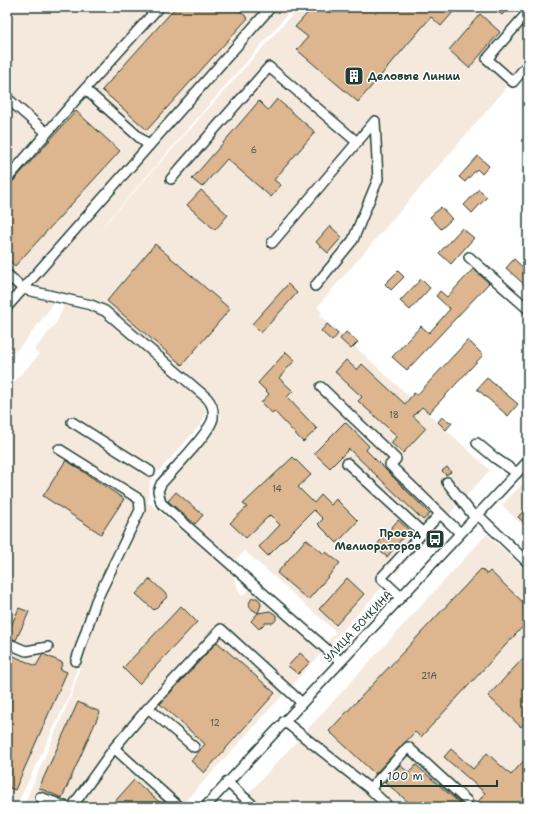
<svg xmlns="http://www.w3.org/2000/svg" width="535" height="814" viewBox="0 0 535 814" font-family="'Shantell Sans',sans-serif">
	<style>
		.built { fill: #f5e9dd }
		.building { fill: #ddb58e; stroke: #1f3d34 }
		.lines { fill: none; stroke-linecap: round; stroke-linejoin: round }
		.minor-casing { stroke: #1f3d34; stroke-width: 12 }
		.minor { stroke: #fff; stroke-width: 9 }
		.labels { text-anchor: middle; stroke-width: 3; stroke-linejoin: round; paint-order: stroke }
		.number-label { font-size: 9px; fill: #4e5b4a }
		.poi-label { font-size: 11px; font-weight: bold; fill: #1f3d34; stroke: #fff; text-anchor: start }
		.street-label { font-size: 11px; fill: #1f3d34; stroke: #fff }
	</style>
	<rect width="100%" height="100%" fill="#fff"/>
	<filter id="ink" filterUnits="userSpaceOnUse"><feTurbulence type="fractalNoise" baseFrequency=".025" numOctaves="2"/><feDisplacementMap in="SourceGraphic" scale="8" xChannelSelector="R" yChannelSelector="G"/><feConvolveMatrix kernelMatrix="1 2 1 2 8 2 1 2 1" color-interpolation-filters="sRGB"/></filter>
	<g filter="url(#ink)">
		<path class="built" d="M7,7h287l-209,240 214,-240h208l21,18v38l-211,244 5,5 -2,3 170,155 -310,337h-157l49,-113 24,-83h-3l-23,83 -54,113h-9v-418l32,-34 -5,-5 23,-28 7,-17 35,9 102,85 5,12 -4,12 -52,58 -2,21 85,72 7,20 3,2 7,-7 69,62 17,-19 -91,-81 -11,10 -71,-62 -1,-12 59,-69 -2,-12 -117,-103 -12,-5 -31,-6 -4,10 -29,38 -19,20z
			M528,478v53l-26,-26z
			M487,534l41,39v234h-292z"/>
		<path class="building" d="M176,7h59l13,11 -101,112 -45,-40z
			M313,7h136l5,4 -13,15 -10,-9 -73,85 -61,-52 11,-13 -13,-10z
			M492,7h11l3,3 -4,5z
			M480,14l20,18 -31,36 -20,-18z
			M277,99l38,33 -41,48 7,5 -10,12 -44,-38 -25,28 -10,-8 67,-78 9,9z
			M76,111l44,40 -105,115 -8,-8v-70z
			M478,156l11,10 -7,8 -5,-5 -12,13 -6,-5z
			M479,189l8,8 -15,16 -8,-8z
			M201,190l27,25 -13,15 -28,-25z
			M441,207l11,12 -11,10 -11,-12z
			M330,226l12,11 -14,16 -12,-11z
			M462,228l12,10 -23,26 -12,-11z
			M155,244l75,65 -48,56 -75,-64z
			M514,259l14,13v16l-22,-20z
			M473,269l16,14 -82,87 -15,-13 29,-31 8,7 21,-24 -14,-13 4,-5 7,6z
			M398,271l6,6 -13,13 -6,-6z
			M421,279l9,9 -20,22 -10,-9z
			M288,284l9,9 -36,40 -9,-9z
			M327,324l11,10 -6,7 -11,-10z
			M346,332l12,10 -7,7 -11,-10z
			M468,340l15,15 -54,58 -7,-6 -9,9 13,12 -23,25 -12,-10 6,-7 -39,-35 4,-4 -27,-25 11,-12 11,10 5,-6 43,40 9,-11 3,2z
			M286,352l9,8 -16,18 14,13 -6,6 30,32 -14,13 -29,-31 -2,2 -11,-10 8,-9 -11,-11z
			M487,378l31,26 -10,12 -31,-27z
			M442,417l10,6 -6,7 -8,-8z
			M345,422l24,24 -3,4 64,64 -7,6 -74,-71 -19,19 -16,-15z
			M293,457l18,18 -13,12 16,16 7,-8 10,10 5,-6 22,22 -21,22 -19,-19 5,-5 -9,-9 -46,46 -9,-9 21,-22 -10,-10 -24,23 -16,-15 17,-16 -4,-3z
			M66,460l58,39 -23,35 -58,-38z
			M447,467l4,5 -5,3 -4,-4z
			M176,492l27,23 -8,9 -27,-23z
			M528,506v20l-10,-9z
			M398,520l11,10 -22,27 -12,-10z
			M306,539l18,15 2,-2 14,11 -32,37 -31,-27z
			M481,569l6,5 3,-3 36,34 -3,4 5,4v8l-107,116 -6,-5 -40,42 -46,-43z
			M347,578l17,16 -28,31 -17,-16z
			M150,579l18,17 -14,14 -18,-16z
			M252,598h5l3,3 1,4 -3,8 -8,-5 -1,-5z
			M181,606l16,16 -58,62 -16,-16z
			M19,608l10,4 -13,28 -9,-3v-2z
			M270,611l6,4v5l-3,3h-8l-6,6 -8,-8 7,-8z
			M217,642l58,51 -71,80 -13,-12 14,-17 -45,-40z
			M7,653l29,13 7,-12 20,9 -3,6 7,3 -52,118 -8,-3z
			M300,653l10,9 -12,12 -10,-8z
			M528,653v66l-7,8 -33,-31z
			M78,702l22,10 -38,86 -23,-10z
			M451,749l22,20 14,-16 24,22 17,-19v41l-9,10h-11l-5,-5 -5,5h-24l11,-14 -41,-36z
			M400,765l9,8 7,-8 48,42h-50l-29,-25z
			M134,780l31,27h-55z"/>
		<g class="lines">
			<defs>
				<path id="minor" d="M528,12l-41,47 26,23 15,-18
					M85,89l74,-82
					M7,98l40,35
					M7,179l78,-90 64,57
					M171,179l98,-112 88,75
					M272,243l103,-122
					M469,257l59,52
					M7,274l16,15 68,16 14,6 102,87c5,6 7,11 6,20 -3,15 -40,52 -52,66l-3,7 3,12 179,158
					M315,286l38,-46 25,-61 -3,-58
					M7,307l264,-300
					M321,387l75,72 -6,6 70,68
					M72,422l78,49
					M477,443l18,15 22,15
					M59,449l80,50 1,11 -44,91 -20,60
					M347,463l76,70
					M447,482l28,36
					M478,515l50,48
					M401,597l-20,-19 59,-64
					M7,643l19,8 22,-4
					M148,708l46,39
					M284,721l86,68 19,18
					M114,748l65,59
					M227,782l28,25
					M370,789l38,-42 59,54
					M40,797l27,10
					M72,807l42,-59 34,-40 73,-79 80,73
					M205,807l323,-346
					M526,807l2,-2"/>
			</defs>
			<use href="#minor" class="minor-casing"/>
			<use href="#minor" class="minor"/>
		</g>
	</g>
	<defs>
		<symbol id="building-square" viewBox="-11 -11 22 22"><rect x="-9" y="-9" width="18" height="18" rx="4" fill="#1f3d34" stroke="#fff"/><path d="M-4-6H4V6H1V3H-1V6H-4ZM-2.5-4.3h1.7v1.8h-1.7ZM.8-4.3h1.7v1.8H.8ZM-2.5-1h1.7V.8h-1.7ZM.8-1h1.7V.8H.8Z" fill="#fff"/></symbol>
		<symbol id="bus-square" viewBox="-11 -11 22 22"><rect x="-9" y="-9" width="18" height="18" rx="4" fill="#1f3d34" stroke="#fff"/><path d="M-5-6H5V4H4V6H2V4H-2V6H-4V4H-5ZM-3.5-4V0h7V-4ZM-3.5 1.2v1.5H-2V1.2ZM2 1.2v1.5H3.5V1.2Z" fill="#fff"/></symbol>
	</defs>
	<g fill-rule="evenodd">
		<use href="#building-square" x="343" y="65" width="22" height="22"/>
		<use href="#bus-square" x="424" y="528" width="22" height="22"/>
	</g>
	<g class="labels">
		<g class="number-label">
			<text x="254" y="153">6</text>
			<text x="394" y="418">18</text>
			<text x="277" y="492">14</text>
			<text x="429" y="679">21А</text>
			<text x="215" y="726">12</text>
		</g>
		<g class="poi-label">
			<text x="368" y="80">Деловые Линии</text>
			<text x="421" y="537" text-anchor="end">Проезд<tspan x="421" dy="13">Мелиораторов</tspan></text>
		</g>
		<g class="street-label">
			<text transform="translate(358 626) rotate(-47)" y="4">УЛИЦА БОЧКИНА</text>
		</g>
	</g>
	<rect width="535" height="814" fill="none" stroke="#fff" stroke-width="24"/>
	<rect x="12" y="12" width="511" height="790" fill="none" stroke="#1f3d34" stroke-width="1.5" filter="url(#ink)"/>
	<path d="M381 780v6h116v-6" fill="none" stroke="#1f3d34" stroke-width="2"/>
	<text x="387" y="780" font-size="12" fill="#1f3d34" stroke="#ffffff" stroke-width="3" paint-order="stroke">100 m</text>
</svg>
